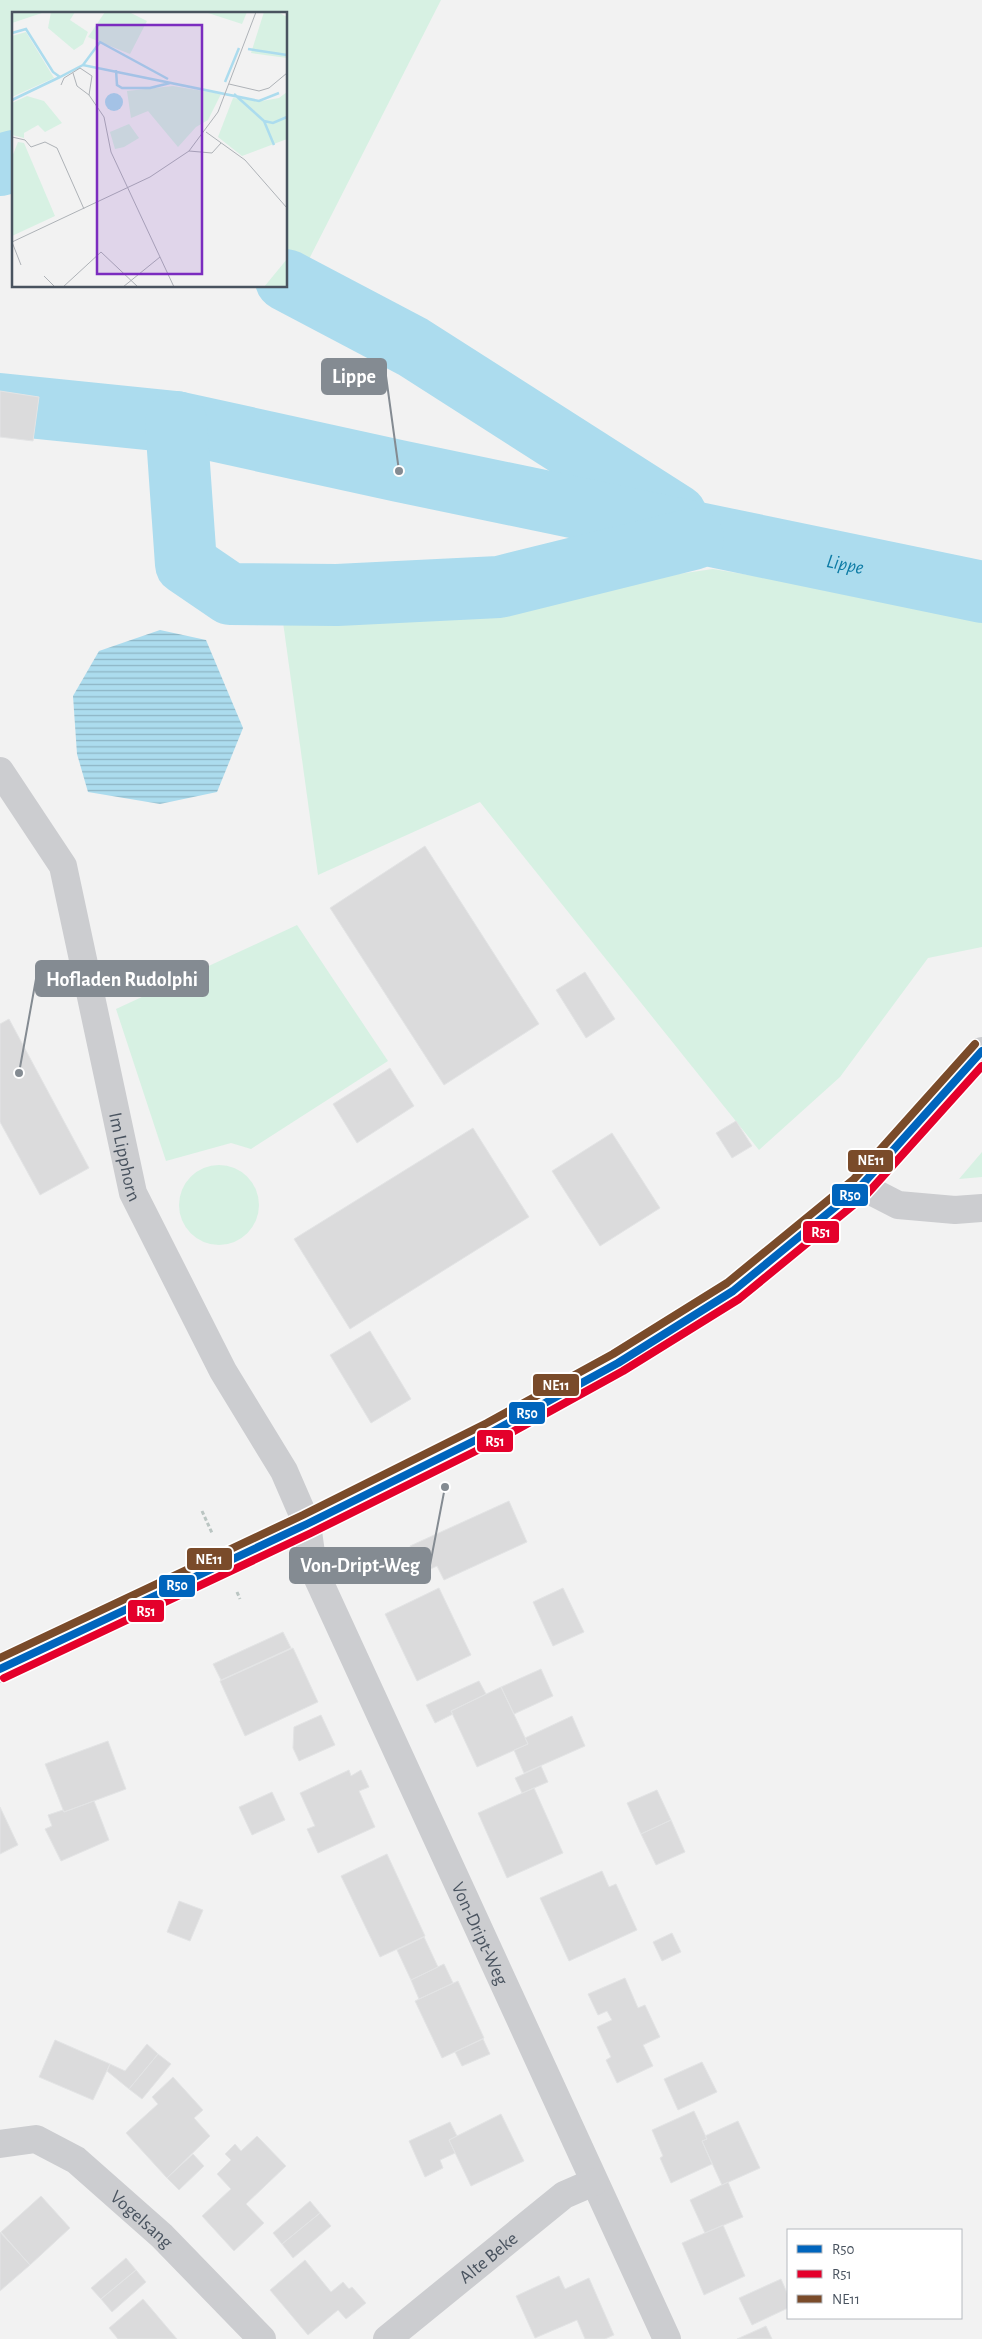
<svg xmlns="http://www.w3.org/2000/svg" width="982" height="2339" viewBox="0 0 982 2339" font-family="'Alegreya Sans',sans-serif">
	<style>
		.green { fill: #d7f1e3 }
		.water { fill: url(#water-rules) }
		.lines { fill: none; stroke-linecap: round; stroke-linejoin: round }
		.river { stroke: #acdcee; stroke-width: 62 }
		.building { fill: #dbdbdc; stroke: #e3e4e5 }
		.path { stroke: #bac5c2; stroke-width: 3; stroke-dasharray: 4 2.5; stroke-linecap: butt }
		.minor { stroke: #cccdd0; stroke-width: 28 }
		.bus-1-casing { stroke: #fff; stroke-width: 11 }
		.bus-2-casing { stroke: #fff; stroke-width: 11 }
		.bus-3-casing { stroke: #fff; stroke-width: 11 }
		.bus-1 { stroke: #0065bd; stroke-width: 8 }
		.bus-2 { stroke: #e4002b; stroke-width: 8 }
		.bus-3 { stroke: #7a4b2a; stroke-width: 8 }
		.labels { text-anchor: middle; stroke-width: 4; stroke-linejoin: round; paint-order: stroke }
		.street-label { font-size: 19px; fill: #49535f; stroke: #fff }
		.water-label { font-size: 20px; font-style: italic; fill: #0d7ba5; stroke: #fff }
		.inset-river { fill: none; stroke: #acdcee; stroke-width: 2.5 }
		.inset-road { fill: none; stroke: #aeb2b7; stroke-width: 1 }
		.view { fill: #7b2cbf; fill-opacity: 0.15; stroke: #7b2cbf; stroke-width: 2.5 }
		.inset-edge { fill: none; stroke: #49535f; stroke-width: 2.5 }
		.leader { fill: none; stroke: #848b92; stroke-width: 2 }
		.callout-dot { fill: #848b92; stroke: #fff; stroke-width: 2 }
		.callout { fill: #848b92; stroke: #848b92; stroke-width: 2 }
		.callout-label { font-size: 20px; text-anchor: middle; font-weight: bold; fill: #fff }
		.line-badge { stroke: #fff; stroke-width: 2 }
		.badge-label { font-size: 14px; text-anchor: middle; font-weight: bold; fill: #fff }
	</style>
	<defs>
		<pattern id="water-rules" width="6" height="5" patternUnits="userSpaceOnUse" patternTransform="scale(1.25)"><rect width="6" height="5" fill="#acdcee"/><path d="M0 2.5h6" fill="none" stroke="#8eb5c4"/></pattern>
	</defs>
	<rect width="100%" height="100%" fill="#f2f2f2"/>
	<path class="green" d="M0,0h441l-136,267 -19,-9v-244h-272v125l-14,-5z
		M713,569l269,45v333l-54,11 -88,119 -81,73 -279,-348 -162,73 -36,-260 131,-3z
		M297,925l91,136 -137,88 -20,-6 -65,18 -50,-152z
		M982,1152v25l-23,2z
		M179 1205a40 40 0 1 1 80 0a40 40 0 1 1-80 0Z"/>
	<path class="water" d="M160,630l46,10 37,88 -26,64 -57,12 -72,-12 -11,-38 -4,-58 26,-45z"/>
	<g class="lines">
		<g class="river">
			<path d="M0,165l14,-4"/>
			<path d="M286,280l127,67 263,168"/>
			<path id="s1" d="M0,404l176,18 223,49 583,121"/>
			<path d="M176,422l10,142 44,30 107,1 162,-8 194,-48"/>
		</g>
	</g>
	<path class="building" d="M0,391l39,6 -6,44 -33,-4z
		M425,846l114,178 -95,61 -114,-177z
		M585,972l30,47 -29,19 -30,-48z
		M9,1019l80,149 -49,27 -40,-73v-98z
		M390,1068l24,38 -57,37 -24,-39z
		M736,1121l16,25 -20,12 -16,-25z
		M473,1128l56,89 -179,112 -56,-90z
		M612,1133l48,75 -60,38 -48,-75z
		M370,1331l41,68 -40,24 -41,-68z
		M509,1501l18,41 -83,38 -7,-14 -15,7 -12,-27z
		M439,1588l32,67 -54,26 -32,-67z
		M563,1588l21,44 -31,14 -20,-44z
		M283,1632l8,16 -70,32 -8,-16z
		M293,1648l25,54 -73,34 -25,-55z
		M541,1669l12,27 -39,18 -13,-27z
		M479,1681l7,13 -35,17 2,3 -18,9 -9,-18z
		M501,1687l27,57 -51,23 -26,-56z
		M321,1715l14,30 -36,16 -6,-13 1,-21z
		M572,1716l13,30 -61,27 -10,-23 14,-6 -3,-6z
		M108,1741l18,48 -62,23 -19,-48z
		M541,1766l7,16 -26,11 -7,-15z
		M349,1770l2,6 10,-6 8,17 -10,4 16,36 -57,26 -11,-24 8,-3 -15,-33z
		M534,1788l29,65 -56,25 -29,-65z
		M657,1790l14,30 -30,14 -14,-31z
		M272,1792l13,28 -33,15 -13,-28z
		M94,1801l15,39 -48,21 -16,-32 7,-3 -4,-11 15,-5 1,2z
		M0,1807l18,38 -18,9z
		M671,1820l14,32 -29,13 -15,-31z
		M387,1854l38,82 -45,21 -39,-81z
		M602,1871l7,16 7,-3 21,46 -68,31 -29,-63z
		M179,1901l24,9 -13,31 -23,-9z
		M672,1933l9,19 -19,9 -9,-19z
		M424,1937l14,30 -27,13 -14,-30z
		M444,1964l9,19 -34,16 -8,-19z
		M625,1978l13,30 7,-3 15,32 -17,8 10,21 -36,17 -11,-23 5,-3 -14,-30 15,-7 -5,-9 -9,4 -10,-21z
		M458,1981l26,57 -42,20 -27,-57z
		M483,2039l7,15 -28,12 -7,-14z
		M55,2040l55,24 -17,36 -54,-23z
		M147,2044l11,10 -29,35 -22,-18 3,-7 15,7z
		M158,2054l13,10 -29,35 -13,-10z
		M702,2062l15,30 -39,18 -14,-31z
		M173,2077l30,33 -9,8 16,18 -43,42 -41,-45 32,-29 -6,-7z
		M694,2111l13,28 -5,2 10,23 -41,19 -11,-25 3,-2 -11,-26z
		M501,2114l23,47 -53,25 -22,-46z
		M738,2121l22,47 -38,17 -20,-44 5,-2 -2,-3z
		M450,2122l7,14 -8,4 6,13 -15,7 3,8 -18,9 -16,-36z
		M257,2136l29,30 -40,38 18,19 -30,28 -32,-35 29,-27 -14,-15 14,-14 -6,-6 10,-10 6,7z
		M193,2154l11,12 -25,24 -12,-12z
		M728,2182l15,35 -38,16 -15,-33z
		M41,2196l29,32 -40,37 -29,-33z
		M310,2201l10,12 -38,31 -9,-11z
		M320,2213l11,13 -38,32 -11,-14z
		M723,2225l22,51 -41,19 -22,-52z
		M0,2232l30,33 -30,26z
		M126,2258l10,12 -35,29 -10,-11z
		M305,2260l26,32 12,-10 6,7 3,-2 14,16 -20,16 -8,-9 -30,25 -38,-45z
		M136,2270l10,12 -34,30 -11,-13z
		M559,2276l6,13 24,-11 25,57 -9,4h-20l-8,-19 -42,18 -19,-42z
		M781,2279l7,16v13l-36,17 -13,-27z
		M143,2299l34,40h-59l-9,-11z
		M766,2326l6,13h-35z"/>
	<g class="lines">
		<path class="path" d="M202,1511l10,22
			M237,1592l3,7"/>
		<g class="minor">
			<path id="s2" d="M0,771l63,95 70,327 90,178 61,100 23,53 6,44 354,771"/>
			<path d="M861,1186l37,19 57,5 27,-2"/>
			<path d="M0,1669l307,-145 185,-92 126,-69 115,-72 128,-105 121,-135"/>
			<path id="s3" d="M0,2144l36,-5 40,21 86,76 100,103"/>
			<path id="s4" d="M387,2339l177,-144 30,-13"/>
		</g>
		<defs>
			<path id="bus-1" d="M0,1669l307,-145 185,-92 126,-69 115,-72 128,-105 121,-135"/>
			<path id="bus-2" d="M4,1678l307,-145 185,-92 127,-70 116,-72 128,-105 115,-128"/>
			<path id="bus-3" d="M0,1658l303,-143 184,-92 126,-69 114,-71 127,-104 121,-135"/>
		</defs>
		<use href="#bus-1" class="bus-1-casing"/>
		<use href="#bus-2" class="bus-2-casing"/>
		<use href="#bus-3" class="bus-3-casing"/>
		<use href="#bus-1" class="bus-1"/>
		<use href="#bus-2" class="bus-2"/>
		<use href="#bus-3" class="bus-3"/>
	</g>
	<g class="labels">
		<g class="street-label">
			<text dy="7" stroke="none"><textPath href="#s2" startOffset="411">Im Lipphorn</textPath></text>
			<text dy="7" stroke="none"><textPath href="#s2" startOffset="1269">Von-Dript-Weg</textPath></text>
			<text dy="7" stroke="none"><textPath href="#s3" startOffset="170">Vogelsang</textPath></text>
			<text dy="7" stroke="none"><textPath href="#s4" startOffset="130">Alte Beke</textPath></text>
		</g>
		<g class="water-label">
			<text dy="7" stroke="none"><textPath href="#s1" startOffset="861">Lippe</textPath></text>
		</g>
	</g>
	<g transform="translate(12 12)">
		<rect width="275" height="275" fill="#f2f2f2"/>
		<path d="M0,0h33l-33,11zM39,0h24l-5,8 18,12 -5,12 -9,6 -26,-22zM93,0h24l18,9 -17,33 -42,-17zM252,0h14l9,5v41l-36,-5zM14,20l28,46 -42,19v-61zM161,74l48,8 -13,26 -12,7 -18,20 -30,-36 -17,7 -4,-27zM275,80v47l-45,17 -24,-19 15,-39 29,3 17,-3zM15,84l17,5 18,22 -17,9 -7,-7 -14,8v5l-12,-3v-32zM117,112l10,14 -15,9 -9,2 -5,-17zM6,130l6,1 31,73 -43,20v-79zM275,247v28h-23z" fill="#d7f1e3"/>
		<path d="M193,0h42l-5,12z" fill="#d7f1e3"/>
		<path d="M93 90a9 9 0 1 1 18 0a9 9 0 1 1-18 0Z" fill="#acdcee"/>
		<path class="inset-river" d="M0,21l14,-4 27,43 7,5 23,-12 176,36 20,-8M236,37l39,6M71,53l17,-23 68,37M104,58l1,15 5,3h28l20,-5M213,70l14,-34M222,82l30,27 9,2 14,-6M0,88l48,-23M252,109l10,24"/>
		<path class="inset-road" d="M68,56l12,8 -3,19 15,22 7,35 63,135M61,61l4,13 12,9M217,72l30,7 10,-3 18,-15M49,73l3,-7 16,-10M194,120l39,28 42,48M0,125l13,3 6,7 14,-5 12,6 27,61M177,139l23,2 9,-10M9,253l-9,-23 138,-65 39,-26 29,-39 38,-100M32,264l11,11M51,275l38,-35 37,35M111,275l37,-30"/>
		<path class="view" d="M85,13h105v249h-105z"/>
		<rect width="275" height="275" class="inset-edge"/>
	</g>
	<path class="leader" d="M399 471L386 376M19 1073L36 979M445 1487L430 1565"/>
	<g class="callout-dot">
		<circle cx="399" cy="471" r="5"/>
		<circle cx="19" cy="1073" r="5"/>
		<circle cx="445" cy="1487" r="5"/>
	</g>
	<g class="callout">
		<rect x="322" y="359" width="64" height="35" rx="5"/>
		<rect x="36" y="961" width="172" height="35" rx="5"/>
		<rect x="290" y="1548" width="140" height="35" rx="5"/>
	</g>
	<g class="callout-label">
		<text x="354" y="383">Lippe</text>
		<text x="122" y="986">Hofladen Rudolphi</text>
		<text x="360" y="1572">Von-Dript-Weg</text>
	</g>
	<g class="line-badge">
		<rect x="847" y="1149" width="47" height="24" rx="5" fill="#7a4b2a"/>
		<rect x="831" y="1183" width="38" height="24" rx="5" fill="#0065bd"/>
		<rect x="802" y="1220" width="38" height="24" rx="5" fill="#e4002b"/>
		<rect x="532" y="1373" width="48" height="24" rx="5" fill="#7a4b2a"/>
		<rect x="508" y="1401" width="38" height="24" rx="5" fill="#0065bd"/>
		<rect x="476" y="1429" width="38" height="24" rx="5" fill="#e4002b"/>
		<rect x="186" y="1547" width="47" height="24" rx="5" fill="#7a4b2a"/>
		<rect x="158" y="1574" width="38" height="24" rx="5" fill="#0065bd"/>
		<rect x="127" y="1599" width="38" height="24" rx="5" fill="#e4002b"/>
	</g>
	<g class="badge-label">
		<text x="871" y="1165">NE11</text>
		<text x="850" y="1200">R50</text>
		<text x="821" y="1237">R51</text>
		<text x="556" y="1390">NE11</text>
		<text x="527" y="1418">R50</text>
		<text x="495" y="1446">R51</text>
		<text x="209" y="1564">NE11</text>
		<text x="177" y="1590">R50</text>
		<text x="146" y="1616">R51</text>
	</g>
	<rect x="787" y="2229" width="175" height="90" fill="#ffffff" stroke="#b6babf"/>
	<rect x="797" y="2245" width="25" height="8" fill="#0065bd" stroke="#b6babf"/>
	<text x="832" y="2254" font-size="15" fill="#49535f">R50</text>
	<rect x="797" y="2270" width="25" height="8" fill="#e4002b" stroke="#b6babf"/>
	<text x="832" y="2279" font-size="15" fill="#49535f">R51</text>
	<rect x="797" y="2295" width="25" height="8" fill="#7a4b2a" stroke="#b6babf"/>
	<text x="832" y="2304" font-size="15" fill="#49535f">NE11</text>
</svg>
